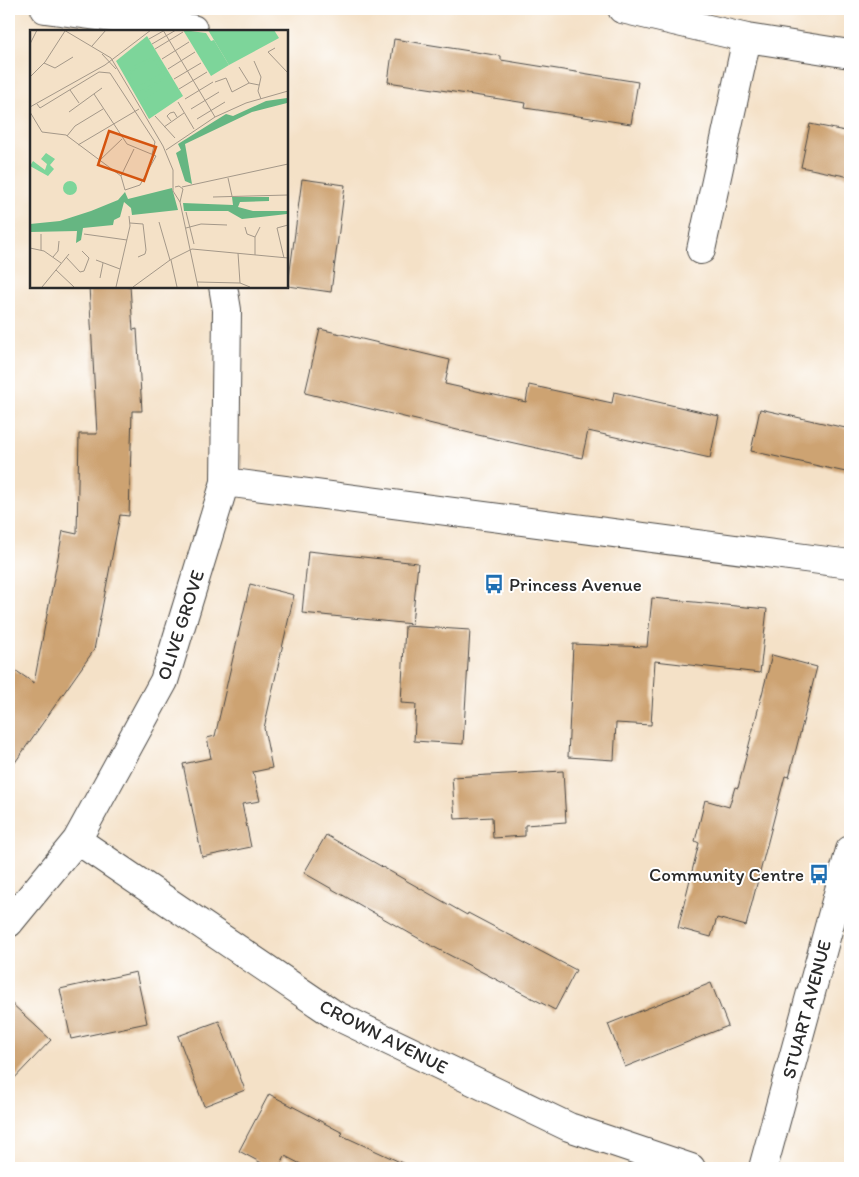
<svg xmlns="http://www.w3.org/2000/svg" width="859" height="1177" viewBox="0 0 859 1177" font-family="Itim,sans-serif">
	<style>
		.building { fill: #cda372 }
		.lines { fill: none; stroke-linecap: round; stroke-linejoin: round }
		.minor-casing { stroke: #494642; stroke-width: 30 }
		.minor { stroke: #fff; stroke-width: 28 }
		.labels { text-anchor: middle; stroke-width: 4; stroke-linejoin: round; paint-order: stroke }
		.poi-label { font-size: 19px; fill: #2b2b2b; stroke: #fff; text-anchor: start }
		.street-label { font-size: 19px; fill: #2b2b2b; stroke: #fff }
		.inset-road { fill: none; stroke: #a49889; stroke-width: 1 }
		.view { fill: #d5540f; fill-opacity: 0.15; stroke: #d5540f; stroke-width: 2.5 }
		.inset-edge { fill: none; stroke: #2b2b2b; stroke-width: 2.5 }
	</style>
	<rect width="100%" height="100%" fill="#fff"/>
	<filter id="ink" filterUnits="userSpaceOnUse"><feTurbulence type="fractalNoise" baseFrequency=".02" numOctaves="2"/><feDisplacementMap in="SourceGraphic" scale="10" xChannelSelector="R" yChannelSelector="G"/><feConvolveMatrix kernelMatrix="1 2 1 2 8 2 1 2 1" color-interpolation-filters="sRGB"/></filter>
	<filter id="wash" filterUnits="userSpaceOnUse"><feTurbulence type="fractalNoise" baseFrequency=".0096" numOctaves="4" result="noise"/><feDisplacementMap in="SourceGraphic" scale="20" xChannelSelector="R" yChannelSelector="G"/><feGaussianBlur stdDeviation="1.12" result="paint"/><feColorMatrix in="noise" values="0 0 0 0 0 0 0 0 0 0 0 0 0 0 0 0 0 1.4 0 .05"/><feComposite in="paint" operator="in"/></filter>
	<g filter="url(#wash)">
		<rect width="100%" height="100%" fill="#f4e1c7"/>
		<g id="blocks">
			<path class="building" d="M394,39l107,17v4l137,22 -7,42 -106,-16 1,-5 -138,-21z
				M810,124l40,8v45l-49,-10z
				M302,179l43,6 -14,107 -43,-6z
				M89,286h41l3,44 4,-1 5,82h-10l-3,105 -9,-1 -26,135 -85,121v-105l25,17 29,-152 14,3 2,-100h18z
				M320,329l130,31 -5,24 81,18 3,-17 83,18 2,-11 105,24 -9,42 -122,-27 -6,27 -104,-23 -173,-42z
				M760,409l90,20v44l-99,-22z
				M308,551l110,12 -6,61 -110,-11z
				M250,584l44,11 -30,133 8,40 -19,4 7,29 -18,3 9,43 -49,10 -19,-93 28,-6 -4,-20 8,-2z
				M652,598l115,11 -7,64 -105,-12 -4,64 -35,-2 -2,37 -46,-3 5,-113 74,3z
				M405,626l65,4 -7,114 -49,-3 2,-37 -15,-1z
				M772,655l45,12 -28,110 -4,-1 -39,150 -29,-8 -6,19 -33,-9 21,-85 -4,-2 10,-41 24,7 6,-20 3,1z
				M563,771l3,51 -41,3v11l-32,2 -1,-21 -37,2 -3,-42z
				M326,835l141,80 1,-2 108,57 -21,40 -123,-64 -128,-73z
				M136,972l11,51 -76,16 -11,-50z
				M711,983l17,43 -103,41 -17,-43z
				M9,1001l42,39 -42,44z
				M219,1021l26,69 -41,16 -26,-70z
				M269,1094l74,39 -2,2 72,33h-105l-23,-12 -7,12h-7l-32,-17z"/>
		</g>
	</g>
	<g filter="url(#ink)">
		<use href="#blocks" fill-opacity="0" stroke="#494642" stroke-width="1"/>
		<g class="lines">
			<defs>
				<path id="minor" d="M45,9l148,20
					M622,9l125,29 103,16
					M701,250l46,-212
					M225,482l625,82
					M77,840l258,175 234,112 122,41
					M9,923l68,-83 87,-159 61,-199 2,-172 -4,-24
					M763,1168l87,-318"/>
			</defs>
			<use href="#minor" class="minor-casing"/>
			<use href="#minor" class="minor"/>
		</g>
	</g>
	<defs>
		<symbol id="bus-bare" viewBox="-9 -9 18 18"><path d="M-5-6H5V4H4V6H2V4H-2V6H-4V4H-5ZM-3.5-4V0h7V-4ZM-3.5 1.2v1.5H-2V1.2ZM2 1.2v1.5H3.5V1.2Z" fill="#1f6fb2" stroke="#fff" stroke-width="2.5" paint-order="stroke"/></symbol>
	</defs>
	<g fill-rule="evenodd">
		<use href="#bus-bare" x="480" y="570" width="28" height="28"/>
		<use href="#bus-bare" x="805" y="860" width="28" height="28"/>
	</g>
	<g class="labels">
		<g class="poi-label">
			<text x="509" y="591">Princess Avenue</text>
			<text x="804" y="881" text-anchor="end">Community Centre</text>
		</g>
		<g class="street-label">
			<text transform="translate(180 625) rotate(-72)" y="7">OLIVE GROVE</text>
			<text transform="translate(806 1009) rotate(-75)" y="7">STUART AVENUE</text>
			<text transform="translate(384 1036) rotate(27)" y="7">CROWN AVENUE</text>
		</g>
	</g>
	<g transform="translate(30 30)">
		<rect width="258" height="258" fill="#f4e1c7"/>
		<path d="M257,68v5l-35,9 -67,32 7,40 -7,-3 -9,-28 5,-3 -3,-6 48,-30 7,2 33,-15zM142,158l6,22 -46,5 -1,-7 -7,-6 -4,15 -6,3 -1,5 -30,3 -2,12 -5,3 1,-12 -47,1v-8l30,-3 31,-10 27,-11 7,-8 3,7zM202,167h37v4l-29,1 -2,5 15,4h34v3l-45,5 -14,-8h-44l-1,-8 50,2z" fill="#66b682"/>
		<path d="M178,0h66l5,8 -50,27zM117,6l36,60 -34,23 -33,-58z" fill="#7dd59a"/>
		<path d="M153,0l23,3 5,8 3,-1 15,25 -18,11z" fill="#7dd59a"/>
		<path d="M119,28l10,2 8,17 -25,17 -7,-4 -7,-16 4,-7zM119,29h5l4,2 7,16 -24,14 -10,-12 -1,-7 9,14 23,-13 -9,-14 -22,13zM133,57l9,13 -21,14 -9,-13zM16,123l9,6 -5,6 4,4 -6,7 -18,-10 3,-5 12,9 2,-6 -6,-5zM33 158a7 7 0 1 1 14 0a7 7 0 1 1-14 0Z" fill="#7dd59a" fill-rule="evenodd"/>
		<path class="inset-road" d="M34,0l47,28 52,88 10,24v21l7,11 18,85M133,0l52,87M119,9l16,-9M0,14l7,-14M122,14l24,-14M62,16l14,-16M245,18l-7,4 20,21M125,19l28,-17M72,24l14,15M132,29l27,-17M224,31l7,16 -3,14 3,8M14,33l11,5 18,-11M209,37l10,16 10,2M138,39l27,-17M0,47l15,-15 20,-31M144,49l27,-16M185,52l11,-4 6,14 17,-9M149,59l28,-17M40,60l9,13M64,64l33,50 29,12 -16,29 -15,5 -4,-14 13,-27M155,69l28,-17M148,72l16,27M7,74l3,4 59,-36 11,1 45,69 -3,12M0,77l75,-42 46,-35M161,79l28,-17M0,82l12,20 24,3 55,41M39,82l33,-24M125,86l20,22M167,89l28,-17M141,91l-4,-5 3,-3 4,-1 3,5M134,97l20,-14M37,106l8,-10 28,-17M48,115l61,-36M136,120l49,-33 31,-14 42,-12M69,131l23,-22M198,148l4,18M145,157l4,-1 4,3 -3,13M152,157l106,-23M183,167l75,-2M156,182l8,32M129,192l11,38M100,193l13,1 3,26 -1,4 -7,3M215,197l2,7 8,3M156,198l15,-4 26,1M54,204l43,6M0,218l14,3 17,12M11,220v-16M208,223l2,30M225,225v-18l5,-10M23,227l5,-6 1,-10M36,227l14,15 4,-1 5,-13 -7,-7M254,228l-7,-30 11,-3M66,230l24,9M141,230l6,27M26,240l18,17M70,248l3,-15M167,252l43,1 10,4M12,257l27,-33M86,257l14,-61 -1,-10M103,257l37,-27 22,-11 96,9"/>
		<path class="view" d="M79,101l47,16 -12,34 -46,-16z"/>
		<rect width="258" height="258" class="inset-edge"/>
	</g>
	<rect width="859" height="1177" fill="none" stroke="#fff" stroke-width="30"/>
</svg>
